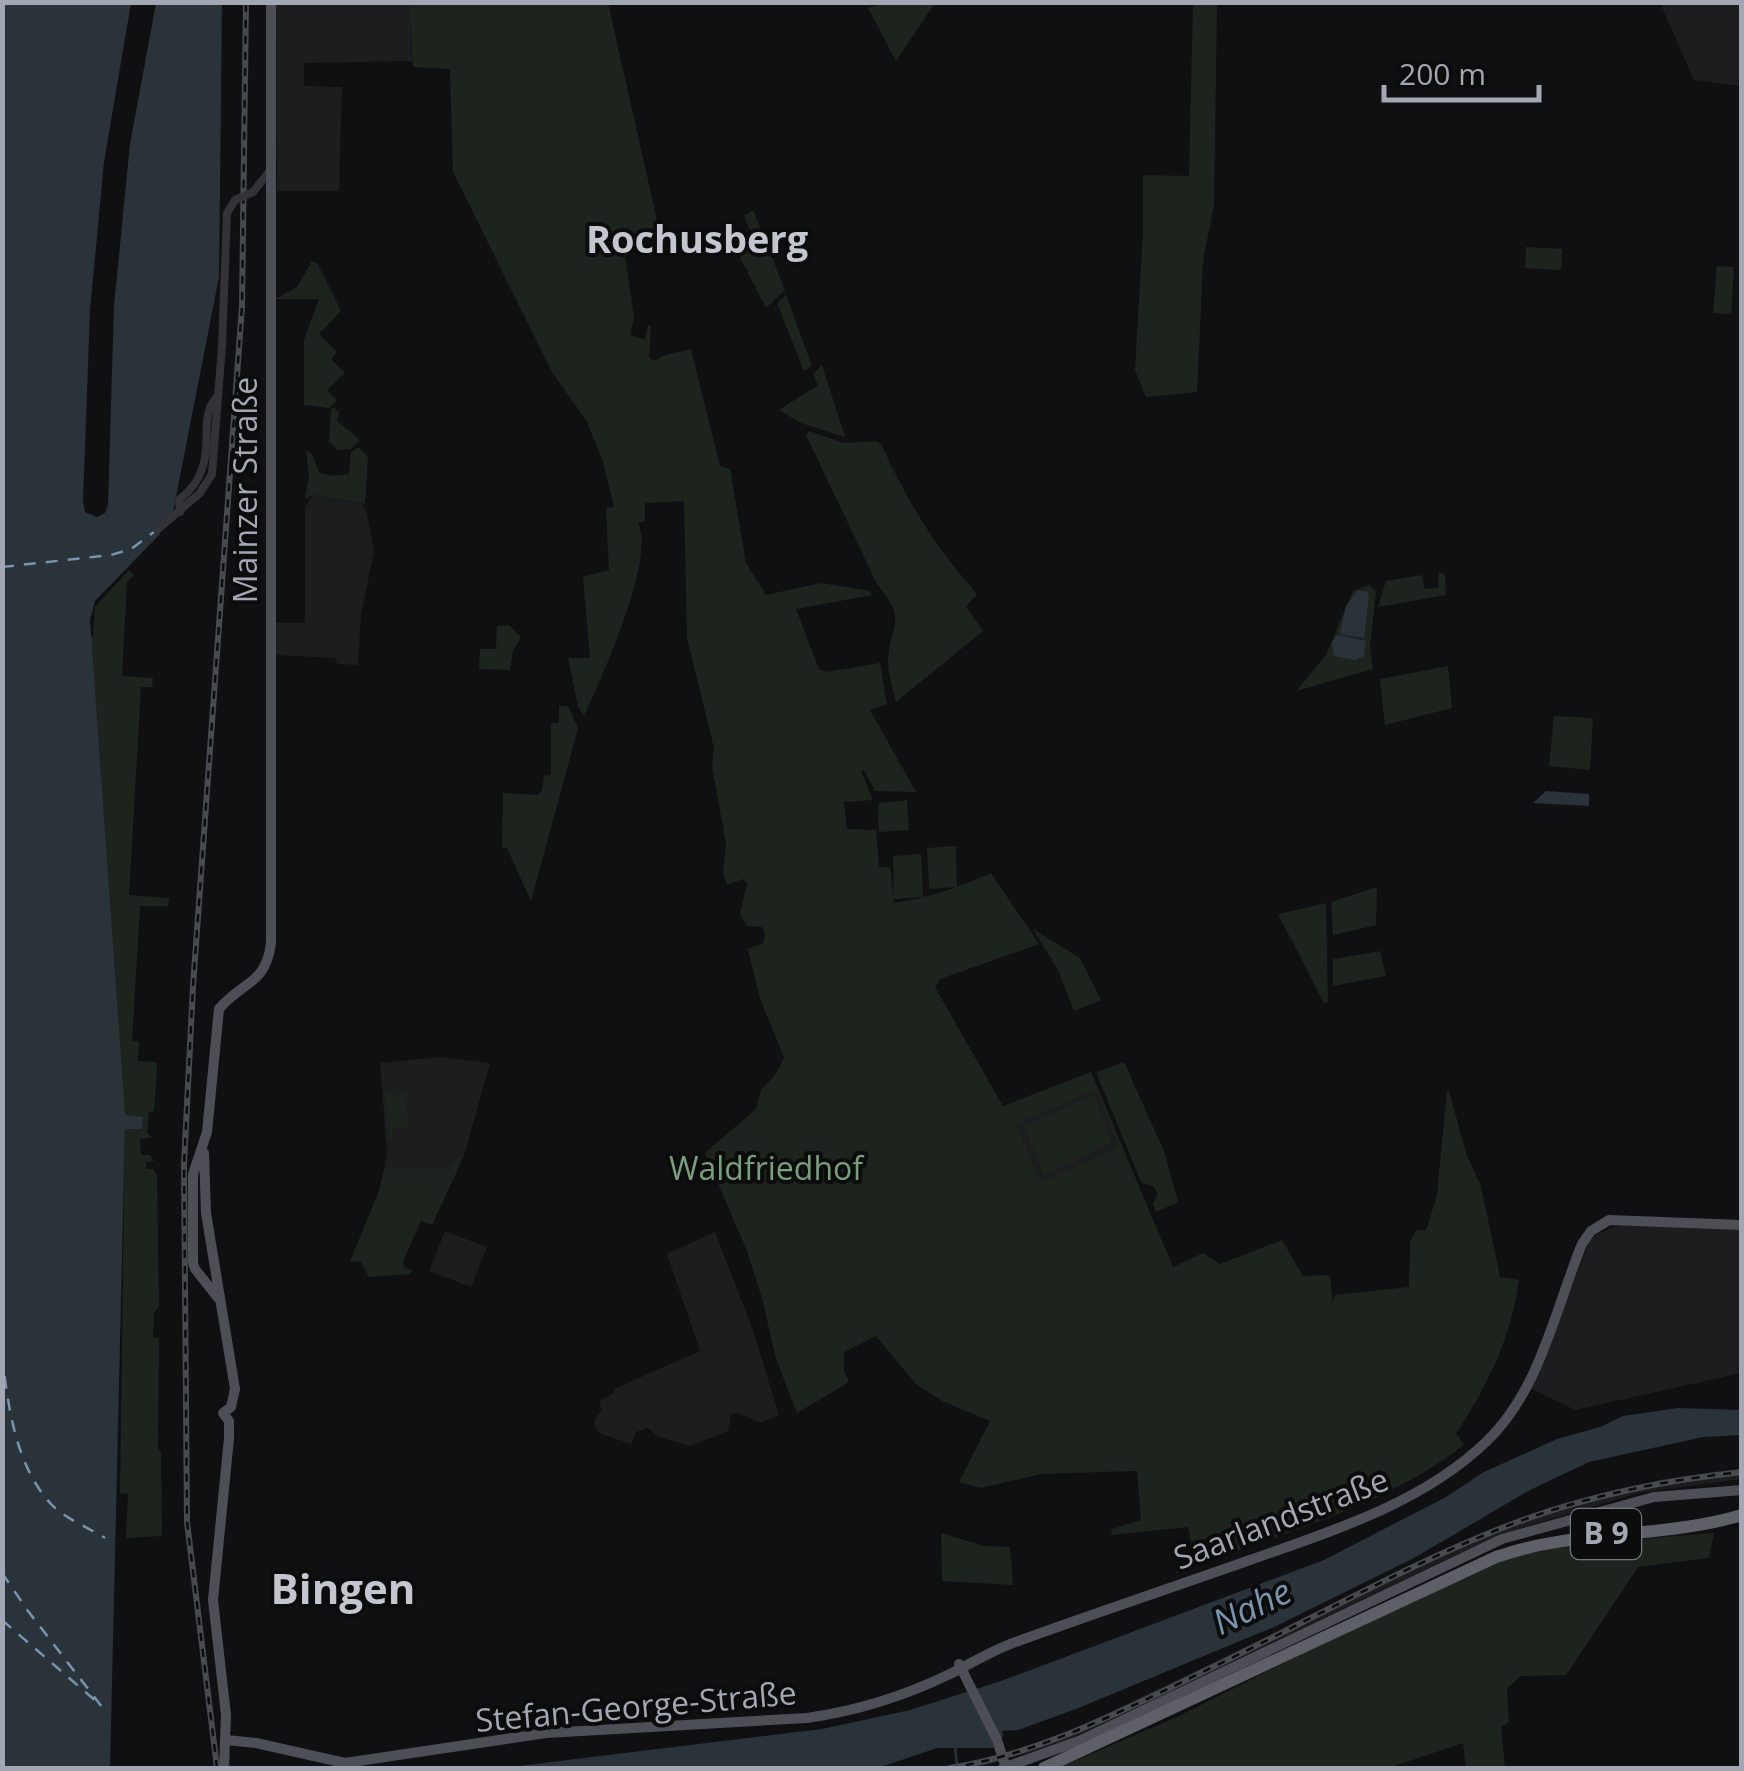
<svg xmlns="http://www.w3.org/2000/svg" width="1744" height="1771" viewBox="0 0 1744 1771" font-family="'Open Sans',sans-serif">
	<style>
		.built { fill: #1d1d1f }
		.green { fill: #1d241e; fill-rule: evenodd }
		.water { fill: #2a333a }
		.lines { fill: none; stroke-linecap: round; stroke-linejoin: round }
		.stream { stroke: #2a333a; stroke-width: 2.5 }
		.ferry { stroke: #7894ae; stroke-width: 2.5; stroke-dasharray: 12 10; stroke-linecap: butt }
		.minor { stroke: #323237; stroke-width: 8 }
		.major { stroke: #4e4f56; stroke-width: 10 }
		.highway { stroke: #5e6068; stroke-width: 12 }
		.rail-casing { stroke: #494a50; stroke-width: 6 }
		.rail { stroke: #0c0c0d; stroke-width: 2.5; stroke-dasharray: 8; stroke-linecap: butt }
		.minor-bridge { stroke: #323237; stroke-width: 8 }
		.labels { text-anchor: middle; stroke-width: 8; stroke-linejoin: round; paint-order: stroke }
		.shield { fill: #0c0c0d; stroke: #757881; stroke-width: 2.5 }
		.shield-label { font-size: 30px; font-weight: bold; fill: #a2a7b3 }
		.street-label { font-size: 32px; fill: #a2a7b3; stroke: #0c0c0d }
		.park-label { font-size: 32px; fill: #799e7b; stroke: #0c0c0d }
		.water-label { font-size: 35px; font-style: italic; fill: #7894ae; stroke: #0c0c0d }
		.quarter-label { font-size: 38px; font-weight: bold; fill: #c3c6cf; stroke: #0c0c0d }
		.district-label { font-size: 42px; font-weight: bold; fill: #c3c6cf; stroke: #0c0c0d }
	</style>
	<rect width="100%" height="100%" fill="#101012"/>
	<path class="built" d="M276,3h133l3,58 -108,2v23l38,1 -3,104h-62z
		M1660,3h81v83l-47,-6z
		M313,495l49,9 5,9 7,39 -13,63 -3,50 -21,-1 -1,-6 -60,-3v-32h29v-116z
		M440,1057l50,6 -26,93 -6,1 -12,12h-62l3,-16 -7,-90z
		M1096,1090l23,57 -78,37 -25,-60z
		M1622,1224l119,4v145l-166,37 -45,-22 60,-147 7,-7z
		M445,1231l42,16 -16,40 -42,-16z
		M715,1232l39,101 25,82 -18,8 -23,-10 -7,1 -3,17 -38,15 -31,-9 -11,-9 -12,4 -5,12 -32,-11 -5,-9 3,-10 5,-3 -3,-10 15,-8v-4l86,-38 -33,-97z
		M1741,1470v9l-102,14 -115,34 -62,25 -400,191 -85,25h-42l80,-16 47,-17 431,-207 58,-20 112,-29z"/>
	<path class="green" d="M887,2l48,1 -39,58 -28,-53z
		M409,3h199l51,226 -19,5 -6,15 -9,7 9,61 -4,18 15,5 3,-15 3,1 -2,32 5,3 12,-6 25,-6 29,117 10,3 16,94 20,32 55,-12 49,8 2,4 -76,14 23,60 7,3 54,-9 7,41 -17,6 46,82 -41,-1 -11,-21 -3,1 12,29 -29,2 3,27 29,1 3,37h11l4,31 -1,-42 28,-2 2,43 -29,2v4c35,-5 65,-16 97,-30l48,71 -99,35 -5,8 68,119 88,-34 82,195 30,-14 17,11 62,-24 21,36 27,-1 3,30 2,-10 74,-8 1,-45 6,-12 10,1 11,-36 10,-105 2,1 18,65 14,30 19,91 19,3c-8,58 -31,105 -63,154l8,11c-86,66 -191,90 -290,129l20,-19 -6,-28 -77,8 1,-6 29,-9 -4,-49 -96,3 -60,14 -22,-6 31,-61 -48,-20 -26,-17 -40,-48 -32,16v19l5,11 -52,31 -21,-54 -14,-61 -15,-47 -42,-98 51,-44 5,-19 15,-16 8,-17 -24,-58 -12,-50 15,-6 2,-8 -3,-8 -15,-1 -7,-12 7,-31 -4,-4 -16,6 -4,-11 3,-30 -14,-77 2,-19 -27,-110 -3,-137 -39,2v18l-7,2c18,35 -37,156 -54,193l-6,-10 -10,-48h22l-7,-81 26,-7 -3,-62 8,-1 -11,-45 -17,-42 -34,-48 -99,-200 -3,-103 -37,-2zM1096,1090l23,57 -78,36 -25,-59z
		M1193,3h24l-3,202 -11,56 -6,131 -51,5 -11,-27 8,-139v-56l46,1z
		M753,210l32,80 -19,18 -26,-51 16,-13 -12,-28z
		M1526,247l36,2 -1,21 -36,-2z
		M312,261l5,2 24,48 -22,23 18,18 -6,7 14,14 -18,17 10,11 -8,7 -25,-3v-65l15,-41h-44l22,-12z
		M1717,266l17,1 -3,47 -18,-1z
		M786,295l26,71 -8,5 -27,-68z
		M822,365l23,72 -44,-14 -22,-13 39,-25 -5,-11z
		M334,407l5,6 -2,8 23,19 -9,9 -13,1 -9,-8 2,-32z
		M809,431l35,12 32,-2 5,3c28,60 52,100 96,150l-11,13 17,24 -87,71c-3,-13 -8,-28 -8,-41 3,-42 20,-38 -11,-77l-71,-149z
		M359,447l9,10 -3,47 -52,-9 -8,4 4,-23 -3,-26 6,4 7,18 12,4 18,-2 2,-22z
		M129,570l5,5 -7,7 -5,94 31,2 -1,9h-11l-12,208 40,3 -1,8h-28l-8,135 7,1 -1,19 18,1 1,5 -3,44 -5,1 -2,21 5,4 -12,2 1,16h9l4,6 -8,1v7h7l4,6 2,132 -5,6 -1,24 6,1 -1,112 3,1 1,85 -36,2 2,-44 -8,-1 5,-365 -35,-490 3,-2 2,-29z
		M1439,572l6,3 1,20 -68,12 8,-26 36,-6 2,14 14,-1z
		M1370,585l6,6 -6,56 3,22 -77,22 30,-36 27,-64z
		M509,625l12,12 -8,14 -3,19 -31,-1 1,-20h16l1,-23z
		M1448,666l4,42 -67,17 -5,-46z
		M559,706h9l10,22 -47,173 -24,-53h-5l1,-55 34,2 5,-4 2,-15 7,-1v-52h8z
		M1554,716l39,2 -3,52 -41,-4z
		M907,800l2,30 -30,2 -1,-29z
		M956,846l1,41 -28,2 -2,-41z
		M1377,887l-1,38 -43,10 -2,-33z
		M1326,903l2,99 -4,1 -46,-89z
		M1033,929l47,29 21,42 -27,11 -16,-41z
		M1380,951l6,25 -53,10v-27z
		M1124,1062l40,89 14,51 -22,10 -3,-8 5,-10 -5,-8 -12,-4 -45,-110z
		M384,1091l5,4 16,-2 4,35 -17,1v9l-3,1z
		M1094,1095l17,48 -67,32 -20,-49z
		M464,1156l-32,69 -11,-4 -18,40 1,6 8,3 -2,4 -41,3 -8,-15 -11,-1 29,-70 5,-22h62l12,-12z
		M941,1533l43,13 26,1 3,38 -71,-4z
		M1714,1533l-5,25 -71,9 -72,108 -45,1 -14,12 2,34 -8,5 4,41h-39l-3,-25 -75,25h-330l117,-50 174,-88 154,-71 74,-15z"/>
	<path class="water" d="M3,3h128l-27,159 -14,148 -7,191 2,11 12,5 8,-4 3,-8 6,-199 16,-162 26,-141h66l-3,274 -46,235 -17,14 4,8 -65,67 -5,19 35,495 18,2 -1,12h-17l-15,639h-107z
		M1357,591h9l3,3 -5,44 -24,-4 6,-28z
		M1337,635l29,6 -2,15 -9,4 -21,-4 -2,-14z
		M1546,791l43,3v12l-56,-3z
		M1678,1408l63,2v25l-38,2 -114,25 -59,28 -116,68 -140,69 -198,82 -58,21 -16,1 1,5 -10,12h-56l-59,20h-377l321,-39 88,-19 91,-29 323,-121 122,-63 38,-25 73,-33 43,-12 23,-11z"/>
	<g class="lines">
		<path class="stream" d="M955,1747l2,18
			M1739,1768l3,-3"/>
		<path class="ferry" d="M2,567l109,-12 20,-6 23,-17
			M2,1355c6,50 13,110 49,149 13,14 38,24 54,34
			M2,1573l26,38 74,96
			M2,1620l95,82"/>
		<path class="minor" d="M253,192l16,-20
			M180,512l-1,-12c47,-37 13,-81 39,-104
			M157,530l43,-37 12,-19 10,-128"/>
		<path class="major" d="M204,1153l2,60 29,176 -4,18 -8,6 6,8v17l-16,162 13,115 -2,53
			M218,1298l-23,-29 -2,-6v-89l14,-42 12,-123c22,-27 47,-24 52,-66v-941
			M959,1664l38,76 9,28
			M226,1740l30,3 89,20 201,-30 261,-15c49,-7 100,-23 145,-45 20,-10 39,-22 61,-30 79,-29 158,-55 237,-83 82,-29 173,-57 237,-119 53,-51 68,-131 95,-197l9,-13 18,-11 133,5
			M1003,1768l76,-27 423,-202 152,-42 88,-7"/>
		<path class="highway" d="M1044,1768l452,-211c80,-28 165,-18 246,-42"/>
		<defs>
			<path id="rail" d="M217,1768l-30,-246 -3,-357 9,-179 49,-680 4,-304
				M950,1768c93,-15 176,-59 261,-100 102,-49 202,-107 309,-147 72,-26 145,-41 222,-49"/>
		</defs>
		<use href="#rail" class="rail-casing"/>
		<use href="#rail" class="rail"/>
		<path class="minor-bridge" d="M222,346l5,-133 8,-13 18,-8"/>
	</g>
	<g class="labels">
		<rect class="shield" x="1571" y="1509" width="70" height="50" rx="8"/>
		<g class="shield-label">
			<text x="1606" y="1544">B 9</text>
		</g>
		<g class="street-label">
			<text transform="translate(246 490) rotate(-90)" y="11">Mainzer Straße</text>
			<text transform="translate(1281 1519) rotate(-21)" y="11">Saarlandstraße</text>
			<text transform="translate(636 1707) rotate(-5)" y="11">Stefan-George-Straße</text>
		</g>
		<g class="park-label">
			<text x="766" y="1180">Waldfriedhof</text>
		</g>
		<g class="water-label">
			<text transform="translate(1252 1607) rotate(-26)" y="12">Nahe</text>
		</g>
		<g class="quarter-label">
			<text x="697" y="253">Rochusberg</text>
		</g>
		<g class="district-label">
			<text x="343" y="1604">Bingen</text>
		</g>
	</g>
	<rect width="1744" height="1771" fill="none" stroke="#a2a7b3" stroke-width="10"/>
	<path d="M1384 85v15h155v-15" fill="none" stroke="#a2a7b3" stroke-width="5"/>
	<text x="1399" y="85" font-size="30" fill="#a2a7b3" stroke="#0c0c0d" stroke-width="8" paint-order="stroke">200 m</text>
</svg>
